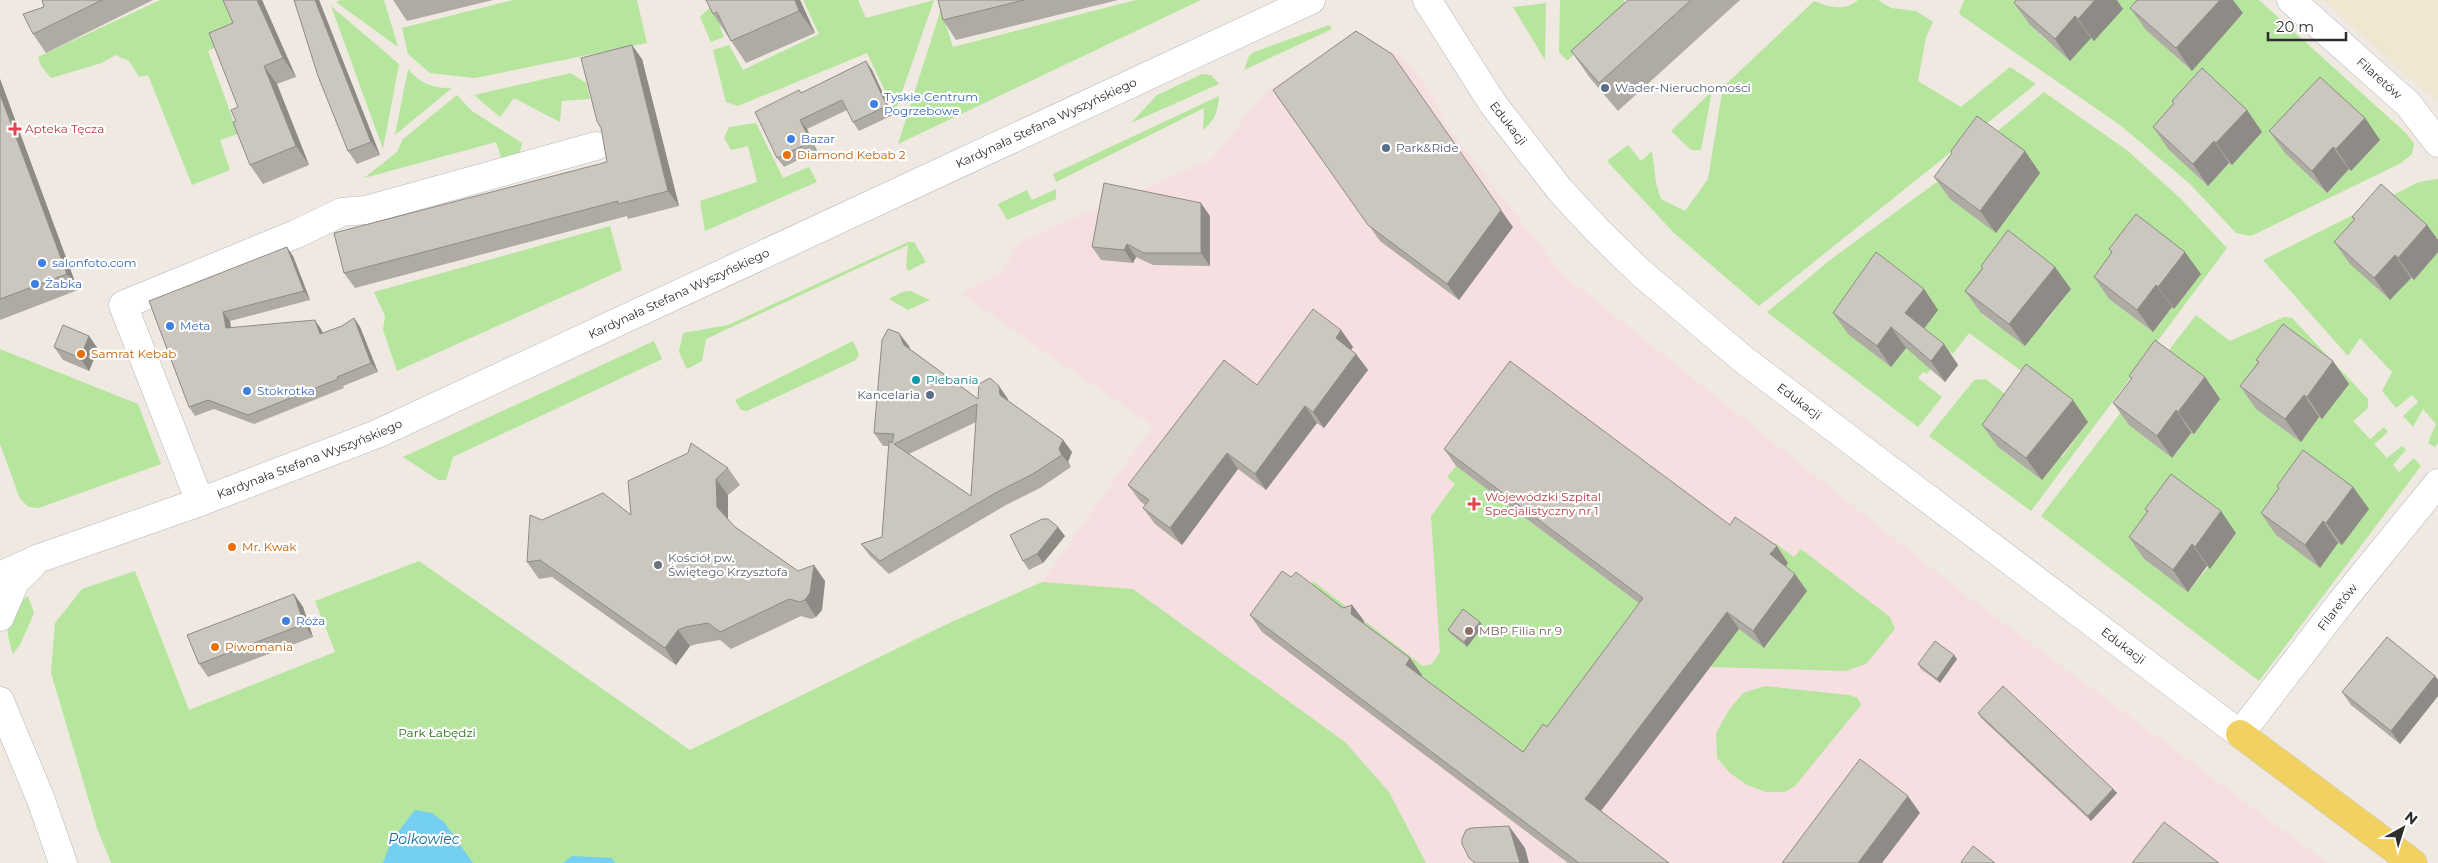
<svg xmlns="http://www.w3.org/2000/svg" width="2438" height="863" viewBox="0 0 2438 863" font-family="Montserrat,sans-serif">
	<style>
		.education { fill: #f0e6d1 }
		.medical { fill: #f5dfe0 }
		.green { fill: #b6e59e; fill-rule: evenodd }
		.water { fill: #75cff0 }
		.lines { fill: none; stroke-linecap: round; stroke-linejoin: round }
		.street-casing { stroke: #b4b7c1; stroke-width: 29 }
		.secondary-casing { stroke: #b4b7c1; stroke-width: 29 }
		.primary-casing { stroke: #c9c9c9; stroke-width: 29 }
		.street { stroke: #fff; stroke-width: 28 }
		.secondary { stroke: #fff; stroke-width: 28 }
		.primary { stroke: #f2d163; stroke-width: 28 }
		.wall { fill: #afaba4; fill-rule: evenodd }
		.shaded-wall { fill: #8e8b86 }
		.building { fill: #cbc7bf; stroke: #8e8b86; fill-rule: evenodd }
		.service-dot { fill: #5c6f8a; stroke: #fff; stroke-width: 2 }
		.shop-dot { fill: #3f7fe0; stroke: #fff; stroke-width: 2 }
		.health-dot { fill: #e0444e; stroke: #fff; stroke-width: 2 }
		.food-dot { fill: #e8710a; stroke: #fff; stroke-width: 2 }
		.culture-dot { fill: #0f9aa8; stroke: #fff; stroke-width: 2 }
		.worship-dot { fill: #6b7280; stroke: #fff; stroke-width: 2 }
		.education-dot { fill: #8d6e63; stroke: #fff; stroke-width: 2 }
		.labels { text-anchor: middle; stroke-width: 4.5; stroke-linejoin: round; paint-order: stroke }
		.street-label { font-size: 12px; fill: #2e2e2e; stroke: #fff }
		.service-label { font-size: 12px; fill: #4e5e75; stroke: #fff; text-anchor: start }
		.shop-label { font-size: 12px; fill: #366cbe; stroke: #fff; text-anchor: start }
		.health-label { font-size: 12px; fill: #be3a42; stroke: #fff; text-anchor: start }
		.food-label { font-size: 12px; fill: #c56008; stroke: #fff; text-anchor: start }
		.culture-label { font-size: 12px; fill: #0d838f; stroke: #fff; text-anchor: start }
		.worship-label { font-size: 12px; fill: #5b616d; stroke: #fff; text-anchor: start }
		.education-label { font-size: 12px; fill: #785e54; stroke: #fff; text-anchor: start }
		.park-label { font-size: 12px; fill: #2c6e1b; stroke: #fff }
		.water-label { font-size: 14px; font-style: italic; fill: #0d6fa3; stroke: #fff }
	</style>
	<rect width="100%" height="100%" fill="#efe9e1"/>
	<path class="education" d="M2324,0h114v101l-32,-26z"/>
	<path class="medical" d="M1357,34l43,22 27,31 20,40 115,147 393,313 372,276h-1244l-138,-238 97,-43 111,-156 -192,-132 42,-22 16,-30 193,-83 54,-68z"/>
	<path class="green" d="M160,0h63l17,35 -32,16 30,83 -18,6 10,30 -38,15 -44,-110 -9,2 -10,-16 -14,-6 -13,8 -51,15 -10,-12 -3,-9z
		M340,0h44l14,47 -62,-45z
		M513,0h124l10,43 -172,35 -45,-5 -22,-19 -6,-26z
		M718,0l-2,15 8,22 -13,5 -11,-25z
		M803,0h55l8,18 68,-18 -39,112 -28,-59 -129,53 -12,-4 -13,-52 16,-5 14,25 76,-36z
		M1136,0h65l-303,144 43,-135 12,38z
		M1560,0h64l1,6 -58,55 -8,-9z
		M1858,0h20l13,8 25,3 17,11 -7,15 -8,44 43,26 49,-40 26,17 -277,222 -85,-73 -67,-72 21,-16 13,16 11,-10 4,32 5,16 24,12 23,-32 15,-92 91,-86c16,6 29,11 44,-1z
		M1964,0h84l-18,25 16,15 45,-2 2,2 30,-31 -10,-9h60l-24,32 40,37 54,-55 -16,-14h32l148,134 7,10 -2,10 -11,9 -150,73 -15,-3 -47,-50 -69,-58 -158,-109 -3,-3zM2262,132l-30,33 -3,-2 -21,23 -12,-21zM2380,140l-29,31 -2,-2 -22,24 -16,-16 4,-5z
		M1546,3l-1,57 -32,-53z
		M331,6l68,58 -16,85z
		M1329,25l3,4 -88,41 5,-14 5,-4z
		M408,69c12,15 27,20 44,19l-57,47z
		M571,73l15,10 4,16 -28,2 -2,21 -46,-24 -14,19 -26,-22z
		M1202,74l9,1 8,9 -88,39 26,-28z
		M1712,91l-11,59h-10l-20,-19z
		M2044,92l84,59 53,48 46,49 -196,263 -102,-75 45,-56 12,-1 34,27 18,-23 -69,-50 -16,21 -7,-5 -19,25 -4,-2 -5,6 24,19 -24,30 -151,-115 67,-55 107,-78zM2200,274l-26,35 -2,-2 -19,25 -44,-33zM2071,289l-26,34 -46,4 -18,-13zM2088,422l-26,35 -46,4 -18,-14z
		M457,95l15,16 50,32 -2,10 -18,8 -6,-19 -132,36 33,-26 6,-13z
		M1219,96c-1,14 -4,25 -16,34l1,-22 -148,74 -3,-8z
		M756,123l27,55 26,-11 8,15 -112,49 -5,-30 57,-19 -9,-36 -17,4 -7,-12 5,-11z
		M2438,179v64l-65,42 17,15 21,-22 2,2 25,-28v191l-3,4 -7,-4 8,-19 -13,-15 -10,18 -10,-11 15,-14 -6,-7 -16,13 -14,-17 10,-19 -32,-34 -12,18 -85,-96 156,-78z
		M1056,189v10l-49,21 -9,-16 29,-14 5,10z
		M610,226l12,44 -225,101 -14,-41 2,-14 -11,-24z
		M908,242h6l12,20 -18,9 -2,-5 2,-21 -202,94 -4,22 -15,8 -8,-17 4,-19 45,-8z
		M911,291l19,9 -22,10 -19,-11 13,-7z
		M2196,315l34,26 54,-24 8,1 76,81v9l-15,13 17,18 14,-12 4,5 -14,12 13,14 15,-12 4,4 -13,15 6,7 15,-14 7,8 -162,215 -218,-165zM2220,399l-26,35 -3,-1 -19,25 -18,-14zM2368,509l-30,34 -43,6 -19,-14zM2236,533l-48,59 -22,-24 -4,5 -18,-14z
		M654,341l8,18 -209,98 -7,23h-8l-35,-23z
		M853,341l6,13 -3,6 -109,51 -6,-1 -6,-10z
		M0,349l138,55 23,60 -122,44 -10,-1 -9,-8 -20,-55z
		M1456,466l199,149 -99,166 -138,-99 3,-7 -113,-86 5,-8 110,85 9,-2 8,-12 -9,-136 24,-32 -8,-7z
		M1775,543l19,14 7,-8 89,68 5,12 -29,35 -21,7 -136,-4 30,-38 26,19 41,-57 -24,-20 6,-8 -17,-14z
		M419,561l271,189 255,-125 97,-43 91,7 212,153 44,50 37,71h-1315l-14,-35 -46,-155 4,-50 27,-34 53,-18 54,139 146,-58 -20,-51z
		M28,596l6,17 -14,32 -7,9c-9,-26 -9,-41 15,-58z
		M1765,686l84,9 9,3 3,7 -66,81 -10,6h-19l-19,-7 -17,-12 -13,-15 -1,-25 13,-23 14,-17z"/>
	<path class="water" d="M415,810l17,3 12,9 29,41h-90l8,-22z
		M572,856l40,2 3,5h-52z"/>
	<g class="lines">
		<defs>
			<g id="street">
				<path id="s1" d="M2291,0l117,104 30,39"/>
				<path d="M200,502l-77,-197 173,-71 46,-22 24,-2 230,-64"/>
				<path id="s2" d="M2240,734l102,-133 96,-118"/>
			</g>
			<g id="secondary">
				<path id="s3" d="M1427,0l66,104 67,86 37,40 43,42 104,88 496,374"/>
				<path id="s4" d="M0,576l37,-17 163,-57 177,-68 934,-434"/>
				<path d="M0,617l15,-35 18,-18"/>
				<path d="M0,701l41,99 22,63"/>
			</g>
			<path id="primary" d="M2240,734l173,129"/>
		</defs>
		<use href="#street" class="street-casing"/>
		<use href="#secondary" class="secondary-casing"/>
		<use href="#primary" class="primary-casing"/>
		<use href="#street" class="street"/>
		<use href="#secondary" class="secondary"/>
		<use href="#primary" class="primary"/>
	</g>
	<path class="wall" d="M42,0h111l-107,53 -13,-19 11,-27z
		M262,0l34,77 -19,7 32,81 -46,19 -13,-19 -14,-44 2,-14 -5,-84z
		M294,0h25l61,155 -23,9 -9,-13z
		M393,0h100l-86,21z
		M706,0h94l15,33 -69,30 -33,-49z
		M938,0h180l-162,40 -13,-20z
		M1628,0h112l-122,111 -28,-33 -19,-27z
		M2014,3l109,6 -29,32 -3,-3 -21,23 -40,-36z
		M2130,8l113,5 -51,58 -46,-41z
		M642,59l37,147 -51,13 -1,-3 -272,72 -11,-15 263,-111z
		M872,70l21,45 -34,16 -6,-9 -6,-12 -40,19 10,22 -33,16 -7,-9 24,-65z
		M0,79l78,211 -78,30z
		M1273,90l240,137 -54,73 -79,-59z
		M2172,101l75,9 15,22 -30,33 -3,-2 -21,23 -40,-37 -15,-22 20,-23z
		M2365,118l15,22 -29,31 -2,-2 -22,24 -42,-40 -16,-22z
		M1951,151l89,22 -44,60 -46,-34 -16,-22 18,-24z
		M1210,216v50l-57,-1 -17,-8 -3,6 -32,-3 -9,-13z
		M2352,217l75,8 11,15v12l-24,28 -3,-2 -21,22 -40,-36 -16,-22 20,-22z
		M2109,249l92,25 -27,35 -2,-2 -19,25 -44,-33 -15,-22 17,-24z
		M293,256l17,44 -80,21 1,7 90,1 2,4 19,-7 12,-8 6,9 18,45 -35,14 1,2 -90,36 -40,-15 -19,7 -6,-9 -40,-106z
		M1981,266l90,23 -46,57 -44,-33 -16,-22 17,-23z
		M1924,289l14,21 -14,18 20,16 14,21 -13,17 -39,-34 -15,19 -43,-33 -15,-21z
		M1341,330l12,17 -2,3 5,4 12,16 -44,58 -7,-5 -51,67 -28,-21 -56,76 -27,-21 -12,-16 2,-3 -5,-4 -12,-16 129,-100z
		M89,336l9,13 -9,22 -26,-11 -9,-13z
		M909,346l1,3 68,50h30v2l55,39 9,12 -4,10 3,5 -31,21 -34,17 -117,69 -19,-18 -9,-12 21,-7 7,-91h-6l-9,-13zM976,422l-5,74 -62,-42z
		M2256,360l93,24 -27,35 -3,-2 -18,25 -45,-33 -16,-23 18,-24z
		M2129,376l76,1 15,22 -26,35 -3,-1 -19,25 -43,-33 -16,-22 18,-24z
		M2088,422l-46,58 -44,-33 -16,-22z
		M1444,449l286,76 58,38 -2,3 21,25 -43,57 -25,-19 -138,182 68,52h-101l-306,-231 -12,-17 41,-38 52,31 9,-3 12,16v2l46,35 11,18 102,76 24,-25 93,-123 -184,-138z
		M728,468l12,17 -12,10v25l7,7 63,44 27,10 -3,29 -6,7 -5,2 -10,-3 -70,33 -11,-9 -23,4 -7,2 -14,19 -124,-88 -13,2 -12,-17 15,-42 89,-5z
		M2277,486l76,1 16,22 -27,36 -4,-2 -18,25 -44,-33 -15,-22 18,-24z
		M2145,509l91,24 -26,36 -3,-3 -19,26 -44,-33 -15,-22 18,-25z
		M1065,536l-22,27 -14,7 -6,-9z
		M294,594l9,13 10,30 -105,40 -9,-13z
		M1480,622l3,4 -16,21 -16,-13 -3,-4z
		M1954,655l3,4 -17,24 -19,-14 -3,-5z
		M2435,676l3,4v16l-38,48 -49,-39 -9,-13z
		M1978,713l135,76 4,4 -26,28 -110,-103z"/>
	<path class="shaded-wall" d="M257,0h5l34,77 -13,-19z
		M315,0h4l61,155 -9,-13z
		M795,0h5l15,33 -16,-22z
		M2095,0h22l6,9 -29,32 -16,-22z
		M2220,0h13l10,13 -51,58 -16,-23z
		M2075,16l16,22 -21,23 -15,-22z
		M632,45l10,14 37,147 -11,-15z
		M866,61l6,9 21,45 -6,-9z
		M264,66l13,18 32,81 -13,-19z
		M0,79l78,211 -11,-16 -67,-180z
		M2247,110l15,22 -30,33 -16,-22z
		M2365,118l15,22 -29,31 -15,-22z
		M800,120l7,9 10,22 -6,-9z
		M2214,141l15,22 -21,23 -15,-22z
		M2333,147l16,22 -22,24 -15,-22z
		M2025,151l15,22 -44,60 -16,-22z
		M1201,203l9,13v50l-9,-13z
		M1501,210l12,17 -54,73 -12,-16z
		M2427,225l11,15v12l-24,28 -16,-22z
		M1127,244l9,13 -3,6 -9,-13z
		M287,247l6,9 17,44 -6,-9z
		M2185,252l16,22 -27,35 -16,-22z
		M2395,255l16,23 -21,22 -16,-22z
		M2055,267l16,22 -46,57 -16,-22z
		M2156,285l16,22 -19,25 -16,-22z
		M1924,289l14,21 -18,24 -15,-21z
		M223,312l7,9 2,16 -6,-9z
		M354,318l6,9 18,45 -7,-9z
		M315,320l6,9 6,14 -7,-9z
		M1891,327l15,21 -15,19 -14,-21z
		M1341,330l12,17 -6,8 -11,-17z
		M899,333l10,13 4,12 -9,-13z
		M89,336l9,13 -9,22 -9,-13z
		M1944,344l14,21 -13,17 -14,-21z
		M1356,354l12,16 -44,58 -11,-16z
		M2333,361l16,23 -27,35 -15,-22z
		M2205,377l15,22 -26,35 -16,-22z
		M999,386l9,13 1,9 -9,-13z
		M2304,395l15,22 -18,25 -16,-23z
		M2073,400l15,22 -46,58 -16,-22z
		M1305,406l12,17 -51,67 -11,-16z
		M2176,410l15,23 -19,25 -15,-22z
		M1063,440l9,12 -4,10 3,5 -9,-12 -3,-6z
		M1227,453l11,16 -56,76 -12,-17z
		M716,479l12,16v29l-11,-17z
		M2353,487l16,22 -27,36 -16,-22z
		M2221,511l15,22 -26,36 -15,-22z
		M2323,521l15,22 -18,25 -15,-23z
		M1058,527l7,9 -22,27 -6,-9z
		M2192,544l15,22 -19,26 -15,-22z
		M1777,546l11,17 -6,8 -12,-17z
		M814,565l11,16 -3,29 -6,7 -11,-17z
		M1795,574l12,17 -43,57 -11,-17z
		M294,594l9,13 10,30 -9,-13z
		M1352,605l12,16 -1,10 -12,-17z
		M1727,612l12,17 -142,187 -12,-17z
		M1480,622l3,4 -16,21 -3,-5z
		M678,630l12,16 -14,19 -11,-17z
		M1954,655l3,4 -17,24 -3,-4z
		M1410,658l12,17 -4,7 -12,-17z
		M2435,676l3,4v16l-38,48 -9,-13z
		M2113,789l4,4 -26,28 -3,-5z
		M1908,796l12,17 -38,50h-24z
		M1509,826l16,22 4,15h-9z"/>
	<path class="building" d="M42,0h60l-69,34 -10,-20 21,-7z
		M223,0h34l26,58 -19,8 32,80 -46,19 -17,-43 3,-1 -5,-11 7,-3 -29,-74 24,-10z
		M294,0h21l56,142 -23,9 -30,-75z
		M706,0h89l4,11 -68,30 -14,-29 -4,2z
		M938,0h86l-81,20z
		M1628,0h63l-92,83 -28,-32z
		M2016,0h79l-17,19 -3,-3 -20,23 -41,-36z
		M2137,0h83l-44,48 -46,-40z
		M1356,31l36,23 109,156 -54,74 -79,-59 -95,-135z
		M632,45l36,146 -50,13v-3l-274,72 -10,-40 273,-71 -6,-34 -4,-7 -16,-63z
		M866,61l21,45 -34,16 -11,-22 -42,20 11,22 -34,16 -22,-46 44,-22 2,3z
		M2202,68l45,42 -31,33 -2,-2 -21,23 -40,-37 21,-24 -2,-2z
		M2320,77l45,41 -29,31 -3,-2 -21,24 -43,-40z
		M0,94l67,180 -67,25z
		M1977,116l48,35 -45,60 -46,-34 18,-24 -1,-2z
		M1104,183l97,20v50h-57l-17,-9 -3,6 -32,-3z
		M2381,184l46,41 -29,33 -3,-3 -21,23 -40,-36 21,-23 -3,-2z
		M2136,214l49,38 -27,35 -2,-2 -19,25 -43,-33 18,-25 -3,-3z
		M2008,230l47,37 -46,57 -44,-33 18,-23 -2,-2z
		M287,247l17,44 -81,21 3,16 89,-8 5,14 22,-8 12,-8 17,45 -34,14 1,2 -90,36 -40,-15 -19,7 -40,-106z
		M1876,252l48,37 -19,24 39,31 -13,17 -40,-34 -14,19 -44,-33z
		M1313,309l28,21 -5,8 20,16 -43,58 -8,-6 -50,68 -28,-21 -57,75 -27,-20 6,-8 -21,-15 96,-125 33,25z
		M2283,324l50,37 -26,36 -3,-2 -19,24 -45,-33 19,-24 -3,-2z
		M63,325l26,11 -9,22 -26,-11z
		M888,329l11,4 5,12 74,54 1,-15 11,-6 9,8 1,9 63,45 -4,9 3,6 -31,20 -34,17 -117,69 -19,-17 21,-7 7,-96 3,2 2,-9 -20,-1 8,-93zM977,404l-6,92 -77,-52z
		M2155,340l50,37 -27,35 -2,-2 -19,26 -44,-33 19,-25 -3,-2z
		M1510,361l220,164 5,-8 42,29 -7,8 25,20 -42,57 -26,-19 -142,187 84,64h-90l-329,-248 32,-44 9,6 5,-5 47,36 9,-3 -1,9 59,44 -4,7 117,87 20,-28 4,3 96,-129 -199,-149z
		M2026,364l47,36 -47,58 -44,-33z
		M691,443l37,25 -12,11 1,28 18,20 63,44 16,-6 -4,28 -5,7 -5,2 -11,-3 -69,33 -12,-9 -23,4 -7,3 -13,18 -125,-88 -13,2 3,-47 12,5 61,-27 28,22 -3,-34 60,-28z
		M2303,450l50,37 -27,36 -3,-2 -18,24 -44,-32 18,-25 -2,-2z
		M2171,474l50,37 -26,36 -3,-3 -19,26 -44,-33 19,-26 -3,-2z
		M1042,519h6l10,8 -21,27 -14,7 -13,-26z
		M294,594l10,30 -105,40 -12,-29z
		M1463,609l17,13 -16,20 -16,-12z
		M2387,637l48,39 -44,55 -49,-39z
		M1935,641l19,14 -17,24 -19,-15z
		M2003,686l110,103 -25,27 -110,-103z
		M1860,759l48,37 -50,67h-76z
		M2164,822l55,41h-87z
		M1509,826l11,37h-45l-6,-5 -7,-14v-5l4,-9 5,-2z
		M1973,846l22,17h-33l-1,-1z"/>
	<g class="service-dot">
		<circle cx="1605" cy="88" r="5"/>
		<circle cx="1386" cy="148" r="5"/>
		<circle cx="930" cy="395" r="5"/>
	</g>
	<g class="shop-dot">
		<circle cx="874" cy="104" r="5"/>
		<circle cx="791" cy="139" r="5"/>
		<circle cx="42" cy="263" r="5"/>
		<circle cx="35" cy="284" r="5"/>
		<circle cx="170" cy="326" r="5"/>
		<circle cx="247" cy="391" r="5"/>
		<circle cx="286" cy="621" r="5"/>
	</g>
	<g class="health-dot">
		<path d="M12.5 121.5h5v5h5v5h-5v5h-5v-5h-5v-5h5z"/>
		<path d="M1471.5 496.5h5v5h5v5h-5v5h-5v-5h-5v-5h5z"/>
	</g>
	<g class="food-dot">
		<circle cx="787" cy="155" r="5"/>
		<circle cx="81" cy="354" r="5"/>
		<circle cx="232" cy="547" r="5"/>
		<circle cx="215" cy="647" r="5"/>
	</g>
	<circle class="culture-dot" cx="916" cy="380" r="5"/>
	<circle class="worship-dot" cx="658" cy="565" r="5"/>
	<circle class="education-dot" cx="1469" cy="631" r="5"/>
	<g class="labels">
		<g class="street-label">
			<text dy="4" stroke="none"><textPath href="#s1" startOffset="118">Filaretów</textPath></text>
			<text dy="4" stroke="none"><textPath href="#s4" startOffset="1141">Kardynała Stefana Wyszyńskiego</textPath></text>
			<text dy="4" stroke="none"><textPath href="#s3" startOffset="148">Edukacji</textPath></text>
			<text dy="4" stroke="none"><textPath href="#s4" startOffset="736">Kardynała Stefana Wyszyńskiego</textPath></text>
			<text dy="4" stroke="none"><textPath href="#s3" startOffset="552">Edukacji</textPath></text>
			<text dy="4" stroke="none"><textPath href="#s4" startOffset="331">Kardynała Stefana Wyszyńskiego</textPath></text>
			<text dy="4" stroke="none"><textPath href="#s2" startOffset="160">Filaretów</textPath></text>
			<text dy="4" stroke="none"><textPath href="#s3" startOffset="958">Edukacji</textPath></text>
		</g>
		<g class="service-label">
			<text x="1615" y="92">Wader-Nieruchomości</text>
			<text x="1396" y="152">Park&amp;Ride</text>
			<text x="920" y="399" text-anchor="end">Kancelaria</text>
		</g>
		<g class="shop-label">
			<text x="884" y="101">Tyskie Centrum<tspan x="884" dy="14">Pogrzebowe</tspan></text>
			<text x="801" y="143">Bazar</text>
			<text x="52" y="267">salonfoto.com</text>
			<text x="45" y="288">Żabka</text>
			<text x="180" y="330">Meta</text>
			<text x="257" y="395">Stokrotka</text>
			<text x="296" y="625">Róża</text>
		</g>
		<g class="health-label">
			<text x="25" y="133">Apteka Tęcza</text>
			<text x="1485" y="501">Wojewódzki Szpital<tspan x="1485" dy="14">Specjalistyczny nr 1</tspan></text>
		</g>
		<g class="food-label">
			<text x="797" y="159">Diamond Kebab 2</text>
			<text x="91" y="358">Samrat Kebab</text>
			<text x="242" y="551">Mr. Kwak</text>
			<text x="225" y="651">Piwomania</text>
		</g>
		<g class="culture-label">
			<text x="926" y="384">Plebania</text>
		</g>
		<g class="worship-label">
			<text x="668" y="562">Kościół pw.<tspan x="668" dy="14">Świętego Krzysztofa</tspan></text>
		</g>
		<g class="education-label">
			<text x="1479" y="635">MBP Filia nr 9</text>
		</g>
		<g class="park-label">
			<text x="437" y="737">Park Łabędzi</text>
		</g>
		<g class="water-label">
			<text x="424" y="844">Polkowiec</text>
		</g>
	</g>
	<g transform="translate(2403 828) rotate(39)" stroke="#ffffff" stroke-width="4" paint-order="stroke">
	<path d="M0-4L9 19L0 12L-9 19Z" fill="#2e2e2e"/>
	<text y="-8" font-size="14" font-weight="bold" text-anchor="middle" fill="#2e2e2e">N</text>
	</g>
	<path d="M2268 32v8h78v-8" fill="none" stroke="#2e2e2e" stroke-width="2.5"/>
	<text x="2276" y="32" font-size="15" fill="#2e2e2e" stroke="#ffffff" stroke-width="4" paint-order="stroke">20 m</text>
</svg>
